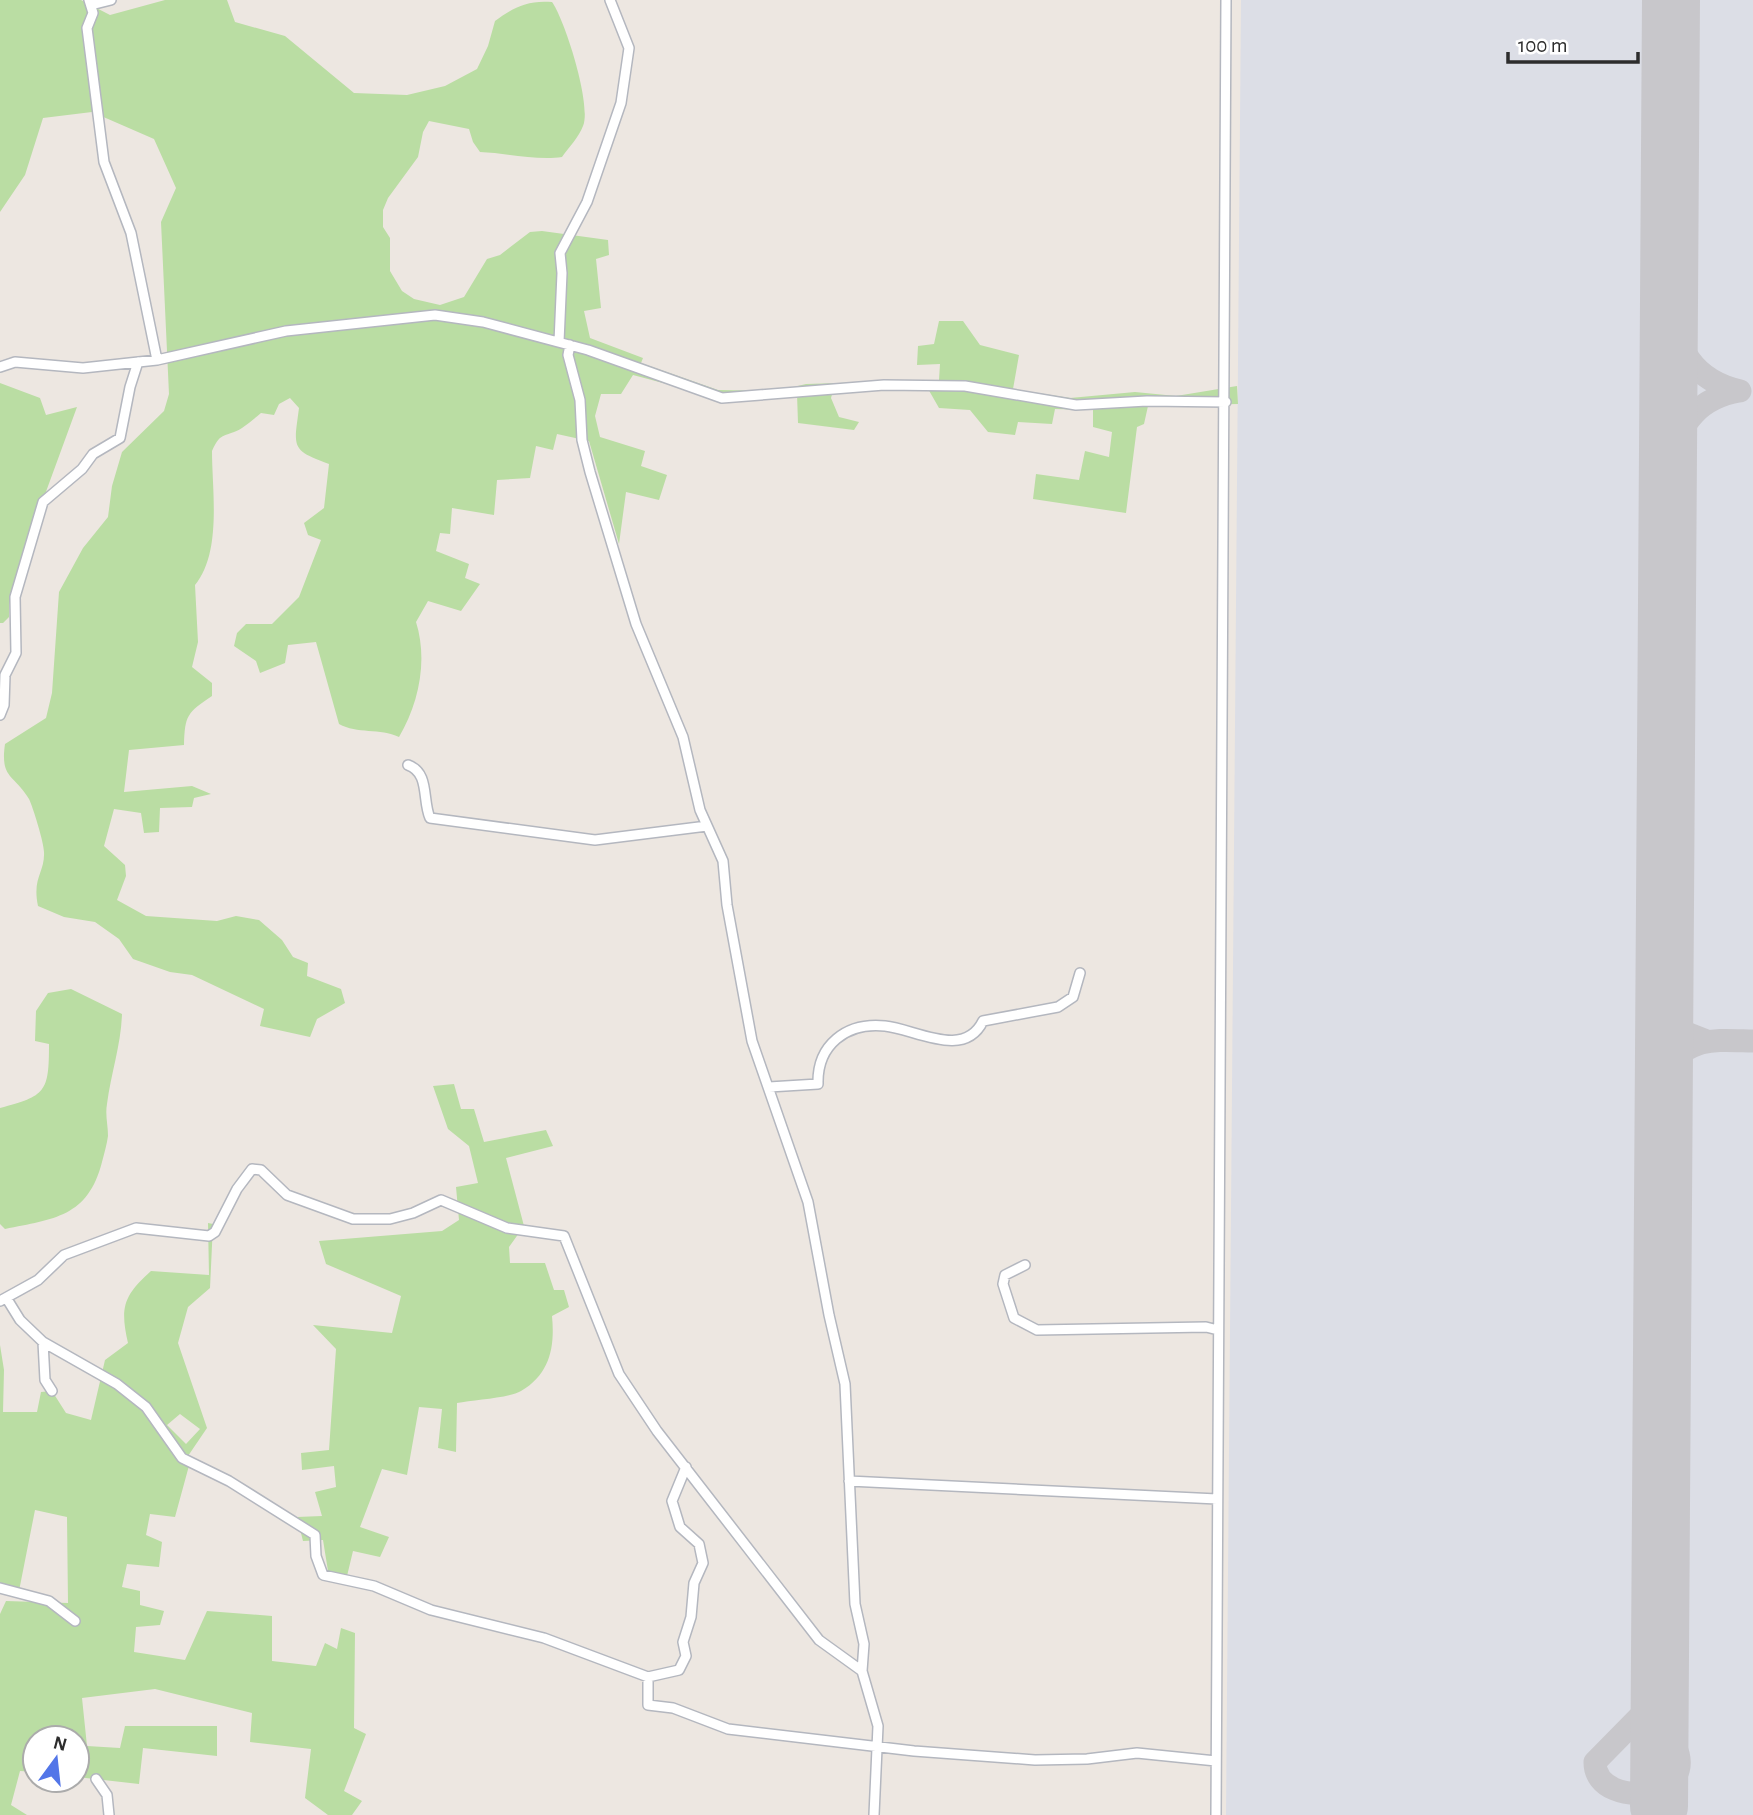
<svg xmlns="http://www.w3.org/2000/svg" width="1753" height="1815" viewBox="0 0 1753 1815" font-family="'Alegreya Sans',sans-serif">
	<style>
		.airport { fill: #dcdee6 }
		.green { fill: #badda3; fill-rule: evenodd }
		.lines { fill: none; stroke-linecap: round; stroke-linejoin: round }
		.taxiway { stroke: #c8c7cb; stroke-width: 23 }
		.runway { stroke: #c8c7cb; stroke-width: 58 }
		.minor-casing { stroke: #b4b7bf; stroke-width: 12 }
		.minor { stroke: #fff; stroke-width: 9 }
	</style>
	<rect width="100%" height="100%" fill="#ede7e1"/>
	<path class="airport" d="M1241,0h512v1815h-527z"/>
	<path class="green" d="M0,0h81l29,15 55,-15h62l8,22 50,14 69,57 53,2 38,-9 32,-17 11,-23 7,-25c19,-14 33,-21 57,-19 13,18 40,103 31,124 -4,11 -14,21 -21,31 -24,4 -56,-4 -82,-5l-7,-10 -4,-13 -40,-8 -6,11 -5,25 -30,41 -5,12v17l7,11v33l12,20 12,8 26,6 24,-8 23,-38 13,-4 30,-23 12,-1 66,9 1,15 -13,4 5,49 -17,3 6,27 53,20 -2,5 77,27 59,1 29,-7 133,-4 1,-16 -23,1 1,-19 16,-2 5,-23h24l17,24 39,10 -6,34 57,9 65,-6 41,4 61,-10 1,18 -90,2 -4,18 -7,3 -11,86 -93,-14 3,-25 43,6 6,-29 24,6 3,-25 -19,-5v-17l-38,-1 -3,15 -34,-2 -3,13 -27,-3 -18,-22 -31,-2 -12,-21 -94,4 -2,7 8,19 20,5 -5,8 -56,-7 -1,-29 -74,5 -90,-24 -12,19h-20l-6,22 5,21 45,14 -4,15 26,9 -8,25 -33,-8 -7,52 -30,-103 -32,-7 -4,16 -17,-4 -6,32 -33,2 -3,35 -42,-7 -2,26 -10,-1 -4,18 33,13 -4,14 15,6 -19,27 -33,-10 -12,21c12,38 3,81 -17,115 -19,-9 -42,-3 -60,-13l-23,-82 -28,3 -3,18 -25,10 -4,-12 -22,-15 3,-13 9,-9h26l27,-27 22,-57 -13,-5 -4,-12 20,-15 5,-44c-39,-14 -35,-17 -30,-56l-9,-10 -11,6 -5,11 -13,-2c-6,5 -12,10 -19,15 -16,10 -21,2 -30,23 0,40 10,101 -17,134l3,57 -6,25 20,16v13c-25,17 -27,19 -28,49l-55,5 -5,42 68,-6 19,8 -17,4 -2,9 -32,1 -1,24 -15,1 -3,-20 -27,-4 -10,37 21,19 1,11 -9,24 29,16 71,5 19,-5 23,4 23,20 11,17 15,6 -1,13 34,13 4,14 -28,16 -7,18 -50,-11 4,-17 -72,-34 -22,-3 -37,-13 -14,-20 -24,-17 -31,-5 -26,-11c-6,-29 7,-33 6,-54 0,-9 -11,-45 -15,-53 -15,-25 -29,-20 -24,-55l41,-26 6,-25 7,-101 24,-44 25,-31 4,-31 10,-34 42,-41 5,-17 -8,-172 15,-34 -22,-49 -62,-27 -49,6 -18,57 -25,37z
		M0,383l40,15 6,17 31,-8 -52,142 -16,55v13l-6,6h-3z
		M71,989l51,25c-1,31 -11,59 -15,90 -2,11 1,21 1,32 -1,8 -4,18 -6,26 -14,55 -48,57 -97,67l-5,-5v-116c46,-12 49,-16 49,-64l-14,-3 1,-30 12,-18z
		M454,1084l7,25h13l10,33 62,-12 7,16 -47,12 18,68 -15,21 1,16h35l9,27h10l5,17 -17,9c3,31 -2,58 -31,75 -12,7 -48,9 -64,12l-1,49 -18,-4 4,-39 -23,-2 -12,68 -25,-6 -22,58 29,10 -9,20 -27,-6 -6,25 -19,-5 -5,-31 -20,1 -6,-24 25,-1 -7,-24 21,-5 -2,-21 -32,4 -1,-17 28,-3 7,-101 -23,-24 79,8 9,-37 -75,-32 -7,-23 123,-10 17,-11 -3,-33 22,-4 -9,-37 -21,-17 -15,-43z
		M208,1223l5,1 -3,64 -22,19 -10,36 29,85 -19,28 2,6 -15,55 -25,-3 -4,21 16,7 -3,25 -32,-3 -5,23 18,4v14l24,6 -4,14 -24,2 -2,25 51,8 22,-49 65,5v45l44,5 9,-23 12,6 4,-21 14,5 -1,95 12,6 -22,57 18,10 -10,14h-24l-23,-17 6,-49 -61,-7 2,-29 -97,-24 -73,9 5,48 33,2 5,-22h92v30l-74,-8 -4,36 -62,-7v-39h-42v34l-15,-1 -9,34 16,10h-27v-201l6,-13 62,2 -1,-86 -32,-7 -17,86 -18,-5v-246l4,25 -1,42h34l4,-20 11,-1 14,22 25,7 14,-60 23,-17c-8,-35 -5,-47 23,-72l58,4zM180,1414l20,15 -14,15 -19,-19z"/>
	<g class="lines">
		<path class="taxiway" d="M1669,303c8,45 23,77 71,88
			M1669,459c13,-37 30,-61 70,-68
			M1663,1013l18,18 23,9
			M1663,1066c35,-29 46,-26 90,-25
			M1660,1725c68,74 -66,90 -65,37l59,-60 6,-13"/>
		<path class="runway" d="M1659,1806l12,-1806"/>
		<defs>
			<path id="minor" d="M89,0l4,13 -6,15 17,134 27,71 26,127
				M91,5l20,-5
				M559,342l3,-69 -2,-20 27,-51 34,-99 8,-55 -19,-48
				M570,345l-2,10 12,45 2,40 8,32 46,152 47,113 17,73 23,51 4,44 25,136 56,161 21,113 16,69 10,220 9,40 -2,27 16,55 -4,89
				M0,367l15,-5 68,6 74,-8 129,-29 149,-16 48,7 105,28 134,48 162,-13 81,1 111,19 71,-4 79,1
				M0,715l4,-10 1,-30 11,-22 -1,-56 28,-95 39,-33 11,-15 27,-16 10,-51 8,-25
				M408,765c22,8 14,35 22,53l165,22 112,-14
				M769,1087l49,-3c-1,-39 28,-62 67,-58 30,3 79,34 98,-5l75,-14 15,-10 7,-24
				M1025,1265l-20,10 -2,9 11,34 23,12 169,-3 12,3
				M7,1299l13,21 23,22 74,42 29,23 36,51 47,23 86,54 1,21 7,19 51,11 57,24 113,28 104,39 31,-7 7,-14 -3,-14 8,-25 3,-34 9,-20 -4,-19 -19,-17 -8,-26 14,-34
				M0,1301l38,-21 26,-25 72,-27 73,8 6,-4 22,-43 15,-20 9,1 26,25 66,24h37l23,-6 28,-13 66,28 57,8 55,138 38,57 162,209 43,31
				M43,1342l2,38 7,11
				M849,1481l368,18
				M0,1588l49,13 26,20
				M648,1677v28l25,3 55,21 186,22 121,9 52,-1 50,-6 79,8
				M96,1779l11,16 2,20
				M1216,1815l10,-1815"/>
		</defs>
		<use href="#minor" class="minor-casing"/>
		<use href="#minor" class="minor"/>
	</g>
	<g transform="translate(56 1759) rotate(15)"><circle r="33" fill="#ffffff" stroke="#ababab" stroke-width="2"/>
	<path d="M0-5L12 26L0 18L-12 26Z" fill="#5376e8"/>
	<text y="-10" font-size="19" font-weight="bold" text-anchor="middle" fill="#2d2d2d">N</text>
	</g>
	<path d="M1508 52v10h130v-10" fill="none" stroke="#2d2d2d" stroke-width="3.5"/>
	<text x="1518" y="52" font-size="21" fill="#2d2d2d" stroke="#ffffff" stroke-width="5" paint-order="stroke">100 m</text>
</svg>
